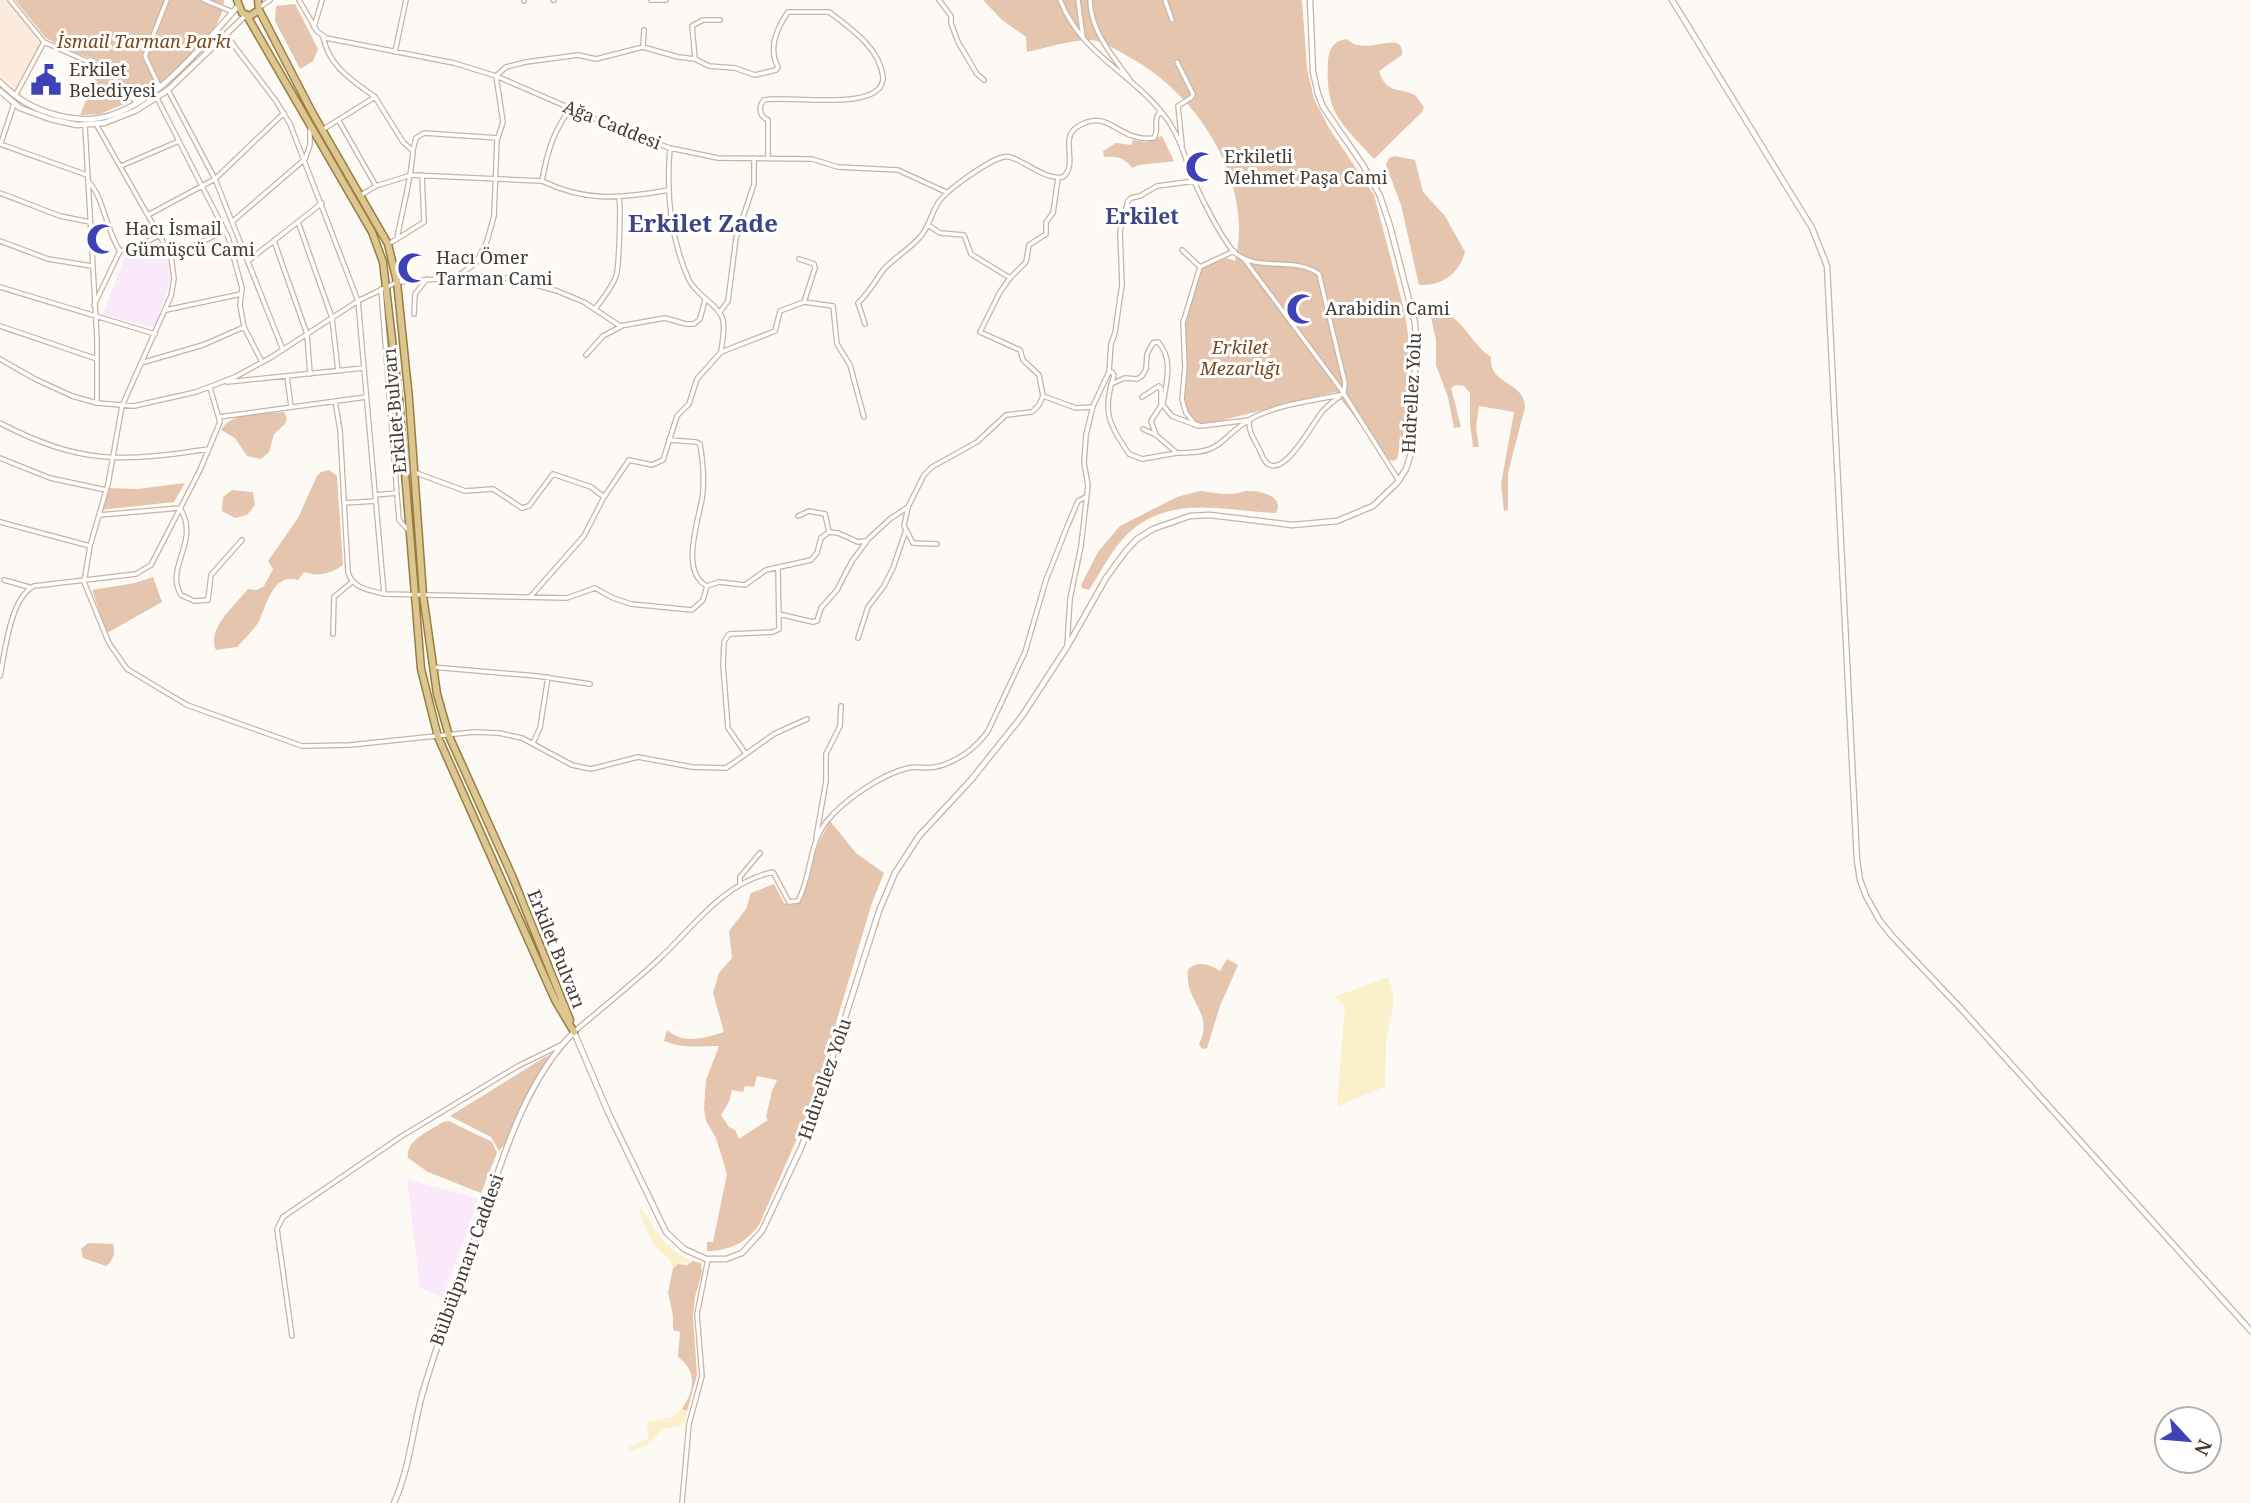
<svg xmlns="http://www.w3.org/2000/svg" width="2251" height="1503" viewBox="0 0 2251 1503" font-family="'Noto Serif',serif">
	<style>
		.built { fill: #fceadd }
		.education { fill: #fae9fb }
		.green { fill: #e5c5ad; fill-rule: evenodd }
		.sand { fill: #faf0cb }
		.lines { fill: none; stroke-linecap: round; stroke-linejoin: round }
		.minor-casing { stroke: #c8b3a3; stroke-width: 6 }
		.tertiary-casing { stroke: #c8b3a3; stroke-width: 7 }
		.primary-casing { stroke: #987d41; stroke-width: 9 }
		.minor { stroke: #fff; stroke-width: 3.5 }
		.tertiary { stroke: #fff; stroke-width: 4.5 }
		.primary { stroke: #ddc791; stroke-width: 6 }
		.labels { text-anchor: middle; stroke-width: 6; stroke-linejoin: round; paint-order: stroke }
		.park-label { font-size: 18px; font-style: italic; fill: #78481d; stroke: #fff }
		.poi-label { font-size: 18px; fill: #433a33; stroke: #fff; text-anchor: start }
		.street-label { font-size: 18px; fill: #433a33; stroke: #fff }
		.quarter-label { font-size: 21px; font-weight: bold; fill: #3d4682; stroke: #fff }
		.district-label { font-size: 24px; font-weight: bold; fill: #3d4682; stroke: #fff }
	</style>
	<rect width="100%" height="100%" fill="#fdf9f5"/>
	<path class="built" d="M0,0h7l33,44 -25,45 -15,-15z"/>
	<path class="education" d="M160,245l9,18 1,11 -1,12 -14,40 -5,1 -47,-13 21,-55z
		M407,1179l72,20 -36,98 -23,-9z"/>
	<path class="green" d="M15,0h209c-1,38 -58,79 -86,100l-29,-34 -45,-18 -18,-10z
		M983,0h319l5,68 7,31 15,29 45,67 30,114 4,25v28l-3,66 -8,31 -4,2 -5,-2 -53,-67 -127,32 -15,-2 -10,-13v-82l19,-60 25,-9 8,3c20,-79 -38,-168 -106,-204 -11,-6 -27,-17 -39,-17 -19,0 -45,8 -63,12l-1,-15 -24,-17z
		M295,4l23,45 -5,12 -13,8 -25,-48 1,-15z
		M1347,39c19,20 57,-13 55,16l-23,16c7,23 19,16 36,24l9,12 -2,5 -48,47c-33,-36 -49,-45 -46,-97 1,-13 5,-21 19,-23z
		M99,70l16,13 14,19 -29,12 -20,1z
		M1162,136l12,25c-13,3 -32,1 -42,7 -8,-11 -15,-12 -28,-11l-1,-6 13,-8 15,2 2,-5 13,2z
		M1394,156l21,4 8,32 22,24 20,36c-6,22 -23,34 -46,33l-18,-80 -15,-40 2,-6z
		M1440,310c26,11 30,33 51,47 -3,28 34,24 34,50l-17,66v37l-4,1 -3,-27 13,-72 -35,-6 -3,21 3,20h-6l-3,-24v-30l-6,-7 -8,-1 -5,3 10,39 -7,1 -6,-31 -12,-32v-25l-5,-22 3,-6z
		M284,412l3,7 -2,5 -11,10 -5,18 -8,7 -14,-3 -12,-18 -14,-8c10,-19 44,-16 63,-18z
		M329,470l8,6 6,89c-13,9 -25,12 -39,7l-6,8c-25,-8 -31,25 -39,41 -5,9 -15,18 -22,26l-21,3c-10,-21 20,-46 32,-61l9,1 7,-4 9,-17 -5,-8 30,-43 19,-42 4,-4z
		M185,483l-11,19 -74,8 8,-22 29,1z
		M232,490l21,2 2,13 -8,10 -12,3 -13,-7 1,-14z
		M1200,491c10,1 19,3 29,3 6,0 11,-2 17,-3 14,-1 39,5 30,22 -54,-2 -112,-21 -154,27 -13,15 -22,33 -33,50l-7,-2 -1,-3 17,-33 22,-26 57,-29z
		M153,577l9,25 -55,31 -15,-43 43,-7z
		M830,821l26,32 28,20 -12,30 -62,206 -51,116c-13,18 -30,26 -52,26v-9h6l14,-68 -11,-36 -10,-17 -2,-13 2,-28 13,-34c-20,0 -35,3 -55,-5l3,-11c17,15 37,8 57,2l-11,-39 6,-20 13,-15 -3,-27 17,-22 5,-16 23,-9 10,19 7,2 9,-4 18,-57zM757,1076l20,4 -5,11 -6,26 2,3 -29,19 -4,-9 -6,-3 -8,-12 8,-13 3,-12 11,2 2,-6 9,1z
		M1227,959l11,6 -18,41 -13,42 -5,1 -3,-5c16,-32 -15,-42 -11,-74 8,-10 22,-6 32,1z
		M556,1053l-44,83 -13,15 -8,-14 -41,-21 95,-59z
		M449,1121l43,21 5,11 -16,40 -53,-21 -20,-14c-3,-18 22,-27 35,-36z
		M88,1243l25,1c3,9 0,17 -7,22l-23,-8 -2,-9z
		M692,1261l9,2 1,9 -7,25 -2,19 4,59 -10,36 -5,-2c12,-18 16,-38 -4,-52l2,-25 -7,-2v-15l-5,-22 5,-25 5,-4 9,1z"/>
	<path class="sand" d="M1389,977l5,23 -8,41 -1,45 -48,21 8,-101 -11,-9z
		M639,1208c9,7 12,14 17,23 8,14 22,23 36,30l-1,2 -13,1 -5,4c-3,-12 -11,-14 -18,-22 -8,-12 -13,-25 -16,-38z
		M682,1409l5,2 -3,13 -21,5 -15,16 -18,6 -1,-4 19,-8 -1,-17 25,-5z"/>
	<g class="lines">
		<defs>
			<path id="minor" d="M10,0l34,42 63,28 29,32
				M204,0l29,12
				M299,0l18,31 9,7 128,25 42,13 136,59 38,13 48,10 94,1 26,8 60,3 48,22
				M524,0v1
				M553,0h1
				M651,0h15
				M939,0l12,16v7l7,19 19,32 7,6
				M1060,0c24,59 75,73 109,122 10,15 15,31 21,49 8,21 29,63 43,80 21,22 63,5 86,23l26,109 -1,11 55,87
				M1078,0l5,38
				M1090,0c1,32 22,55 40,80
				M1165,0l7,20
				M260,7l10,-7
				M314,27l8,-27
				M226,35l50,66 14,23 68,177 26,293
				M323,36c5,30 29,44 52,61
				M643,47l1,-17
				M395,52l11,-52
				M695,59l14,7 26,2 20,7 21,-5 2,-3c-10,-18 -1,-39 10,-55h41c21,16 51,36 54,65 2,37 -100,17 -119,23 -6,7 -5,16 4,20v38
				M1177,62l16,32 -1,3 -14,9 4,39
				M160,88l-15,-32 22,-56
				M168,90l47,89 68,171
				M15,96l29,-54
				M157,98l71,139 14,51 -2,17 4,22 18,35
				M339,121l37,65
				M96,124l75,132 3,23 -3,17 -49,110 -14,78 -18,62 -6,36 25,61 18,26 60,36 115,41 48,-1 124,-13 25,1 23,5 50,27 19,4 47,-12 54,10 34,1 20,-14 -18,-26 -5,-63 1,-23 5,-8 44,-2 6,-3 -1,-61
				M85,126l12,213v64
				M322,130l53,-33 28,45 10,9c-2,30 -11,59 -16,88l-9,5
				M1,143l13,-39
				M0,144l87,31
				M670,148c-4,45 0,90 19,132 8,16 31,26 34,40 2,10 -1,22 -2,32
				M413,150l3,-12 8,-5 74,5
				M121,166l58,-25
				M88,181c16,16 18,50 32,70l12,-2 28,-14
				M542,181c46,22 78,17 127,9
				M0,193l60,23 30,6
				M361,195l15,-9 35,-11 131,6c5,-28 11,-50 29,-73
				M148,215l67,-36 69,-66
				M233,221l72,-62 5,-14v-17
				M298,222l34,96 6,53
				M928,225l12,8 24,2 7,19 39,24 -10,14 -20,40 40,18 3,10 16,15 4,21 33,12 16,-1
				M397,239l27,-17 -2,-47
				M0,241l48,18 44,7
				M274,241l33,93 3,40
				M1182,250l18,17
				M1234,251l-34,16 -17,56 2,44 -3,32 4,14 8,10 7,3 48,-6
				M171,256l54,-25
				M1244,259l99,133
				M248,261l74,-58
				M458,276l18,-13 11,-22 7,-25 3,-76 6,-18 -7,-46 10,-9 20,-5 52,-7 18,4 47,-12 35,10 17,2 -3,-33 11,-6h17
				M1010,278l16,-16 3,-17 17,-11v-12l7,-9 5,-35
				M0,287l155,47
				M381,289l18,231 10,11
				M804,302l29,4 4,38 13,21 14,52
				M94,305l26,-54
				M595,309c7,-10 17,-21 21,-33 3,-7 5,-70 3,-78
				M166,310l75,-16
				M720,312l8,-11 8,-63 18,-54v-26
				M414,314l1,-20 12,-15
				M865,324l-7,-21c11,-10 17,-22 26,-34 11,-12 26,-20 36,-32 9,-10 11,-23 18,-34 8,-13 50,-42 65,-46 14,-4 39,24 60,20 16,-13 -4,-38 14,-50 33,-21 40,16 77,11 6,-9 -2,-17 6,-26
				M0,326l97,33
				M586,355l17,-19 19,-10
				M0,359l35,20 37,17 25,7 37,3 62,-14 39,-15 35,-19 88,-57 39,-19 84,-6 34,3 42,12 27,11 36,24 45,-8 21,6h8l6,-5 5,-19
				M141,363l62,-18 41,-18
				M1109,372h3l2,3c-12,37 -6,47 15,79l13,5 35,-6
				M287,376l4,31
				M227,382l137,-14
				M1111,384l14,-6 12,1 5,-3 4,-7 1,-15 6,-11 5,-1c16,17 8,41 5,62
				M1142,397l17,-11 2,2v16
				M335,401l5,29 8,142c4,16 21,18 36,22l183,4 28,-10 18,10 18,6 61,6 11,-10 4,-14
				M219,417l147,-20
				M1249,422c0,13 7,19 12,31 14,40 49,-25 58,-37 5,-8 12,-13 20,-19
				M0,423c81,42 122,39 209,26
				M1198,426l-26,-10 -10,-12 -11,17 5,14 21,18c48,0 39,-12 72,-33 27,-16 65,-19 95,-26
				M1143,429l11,5
				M669,440l27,2 4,2c3,18 5,37 2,55 -4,23 -22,73 5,87
				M0,458l50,20 56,12
				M414,472l51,19 28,-2 29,19 7,-2 24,-32 38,13 13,10
				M375,495l22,-2
				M344,503l32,-2
				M908,507l-4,19 9,17 24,1
				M99,515l81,-7c21,34 -16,59 1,87l13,6 14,-1 3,-25 31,-35
				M798,516l11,-5 16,3 4,18
				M0,522l90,24
				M4,580l25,7
				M707,586l12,-4 26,3 21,-15 45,-10 6,-7 4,-15 8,-6 9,1 20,9 8,-1 24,-22 18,-12 16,-32 8,-8 45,-25 29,-27 26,-3 7,-7 4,-9
				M531,596l53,-60 20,-39 25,-37 23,5 11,-5 14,-44 12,-12 8,-25 24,-27 54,-21 5,-20 24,-9 11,-34 -1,-4 -15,-5
				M779,614l34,8 4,-1 4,-13 16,-18 15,-29 15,-20
				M333,634l1,-37 18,-15
				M858,638l10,-31 16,-21 9,-18 13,-38
				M1067,646l3,-47 11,-53 7,-61 -4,-22 2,-28 7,-29 16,-34 2,-28 4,-11 7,-49 -2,-53 8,-30 3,-3 9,-2 17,-10 38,-5
				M432,667l105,9 53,8
				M0,676c5,-24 10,-78 34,-90l102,-12 15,-9 49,-95 20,-48 -10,-34
				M533,743l7,-15 8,-51
				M746,754l28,-20 33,-15
				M816,838l10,-57v-27l14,-28 1,-20
				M740,885v-8l20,-24
				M575,1031c27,-23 56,-46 83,-71 35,-32 64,-77 115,-88l16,30 9,-1c14,-25 10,-57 29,-80 17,-21 55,-47 81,-53 9,-2 18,1 27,-1 21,-4 41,-19 53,-36l37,-79 21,-72 21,-53 11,-26 8,-4
				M292,1336l-15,-107 6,-12 119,-81 116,-70 43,-21
				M682,1503l7,-79 13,-48 -5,-62 11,-55"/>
			<path id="tertiary" d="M1672,0l140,228 15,38 30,594 3,20 6,16 14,25 12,15 73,77 286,318
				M0,82c18,18 35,28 60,34 10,2 22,4 32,3 58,-5 111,-74 147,-114
				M0,91l20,17 30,11 27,6 27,-2 31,-12 33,-21 78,-75
				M394,1503c16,-36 18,-71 28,-108 16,-55 36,-109 55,-162 24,-68 45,-149 97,-201l34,80 58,120 18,17 22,10h20l16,-6 20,-22 39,-83 16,-42 62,-195 16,-38 24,-37 52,-56 51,-64 45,-69 39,-69 19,-26 12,-13 16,-10 37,-13 20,-1 82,10 45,-4 36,-15 24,-23 9,-14 5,-16 5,-109 -1,-21 -25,-97 -10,-30 -17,-31 -40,-58 -5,-13 -5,-22 -3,-72"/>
			<path id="primary" d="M237,0l5,13 8,3 9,-6 -1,-10
				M259,10l54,104 75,130 9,38 12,117 14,196 14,99 12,42 64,142 57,142
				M247,16l125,216 11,30 16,137 22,270 17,68 117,263 19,32"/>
		</defs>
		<use href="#minor" class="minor-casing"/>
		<use href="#tertiary" class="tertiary-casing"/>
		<use href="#primary" class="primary-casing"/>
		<use href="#minor" class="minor"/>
		<use href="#tertiary" class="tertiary"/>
		<use href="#primary" class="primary"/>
	</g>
	<defs>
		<symbol id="civic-bare" viewBox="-9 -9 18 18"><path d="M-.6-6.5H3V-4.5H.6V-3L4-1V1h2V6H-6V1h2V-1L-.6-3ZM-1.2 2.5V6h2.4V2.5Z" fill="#3d42b6" stroke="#fff" stroke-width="2.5" paint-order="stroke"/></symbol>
		<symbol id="mosque-bare" viewBox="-9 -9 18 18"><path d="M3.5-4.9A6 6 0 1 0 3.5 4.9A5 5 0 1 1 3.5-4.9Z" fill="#3d42b6" stroke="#fff" stroke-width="2.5" paint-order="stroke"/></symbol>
	</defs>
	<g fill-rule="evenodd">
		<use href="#civic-bare" x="24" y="58" width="44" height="44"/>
		<use href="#mosque-bare" x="1179" y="145" width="44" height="44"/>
		<use href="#mosque-bare" x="80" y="217" width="44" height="44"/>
		<use href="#mosque-bare" x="391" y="246" width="44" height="44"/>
		<use href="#mosque-bare" x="1280" y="287" width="44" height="44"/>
	</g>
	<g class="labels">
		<g class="park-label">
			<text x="144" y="48">İsmail Tarman Parkı</text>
			<text x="1240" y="354">Erkilet<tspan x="1240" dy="21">Mezarlığı</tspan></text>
		</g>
		<g class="poi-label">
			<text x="69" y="76">Erkilet<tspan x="69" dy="21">Belediyesi</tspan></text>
			<text x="1224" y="163">Erkiletli<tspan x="1224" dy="21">Mehmet Paşa Cami</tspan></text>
			<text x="125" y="235">Hacı İsmail<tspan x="125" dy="21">Gümüşcü Cami</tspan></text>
			<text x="436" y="264">Hacı Ömer<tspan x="436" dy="21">Tarman Cami</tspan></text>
			<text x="1325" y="315">Arabidin Cami</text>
		</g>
		<g class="street-label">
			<text transform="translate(612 125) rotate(22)" y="6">Ağa Caddesi</text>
			<text transform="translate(1412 393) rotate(-87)" y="6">Hıdrellez Yolu</text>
			<text transform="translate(395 411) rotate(-95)" y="6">Erkilet Bulvarı</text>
			<text transform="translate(556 949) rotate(68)" y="6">Erkilet Bulvarı</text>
			<text transform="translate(825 1079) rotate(-71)" y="6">Hıdırellez Yolu</text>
			<text transform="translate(467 1260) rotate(-70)" y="6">Bülbülpınarı Caddesi</text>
		</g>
		<g class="quarter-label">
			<text x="1142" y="224">Erkilet</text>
		</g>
		<g class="district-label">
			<text x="703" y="232">Erkilet Zade</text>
		</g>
	</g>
	<g transform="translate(2188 1440) rotate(116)"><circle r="33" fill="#ffffff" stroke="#b4b0ad" stroke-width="2"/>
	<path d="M0-5L12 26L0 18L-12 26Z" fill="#3d42b6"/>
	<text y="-10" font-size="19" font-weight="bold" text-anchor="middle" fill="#433a33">N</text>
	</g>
</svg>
